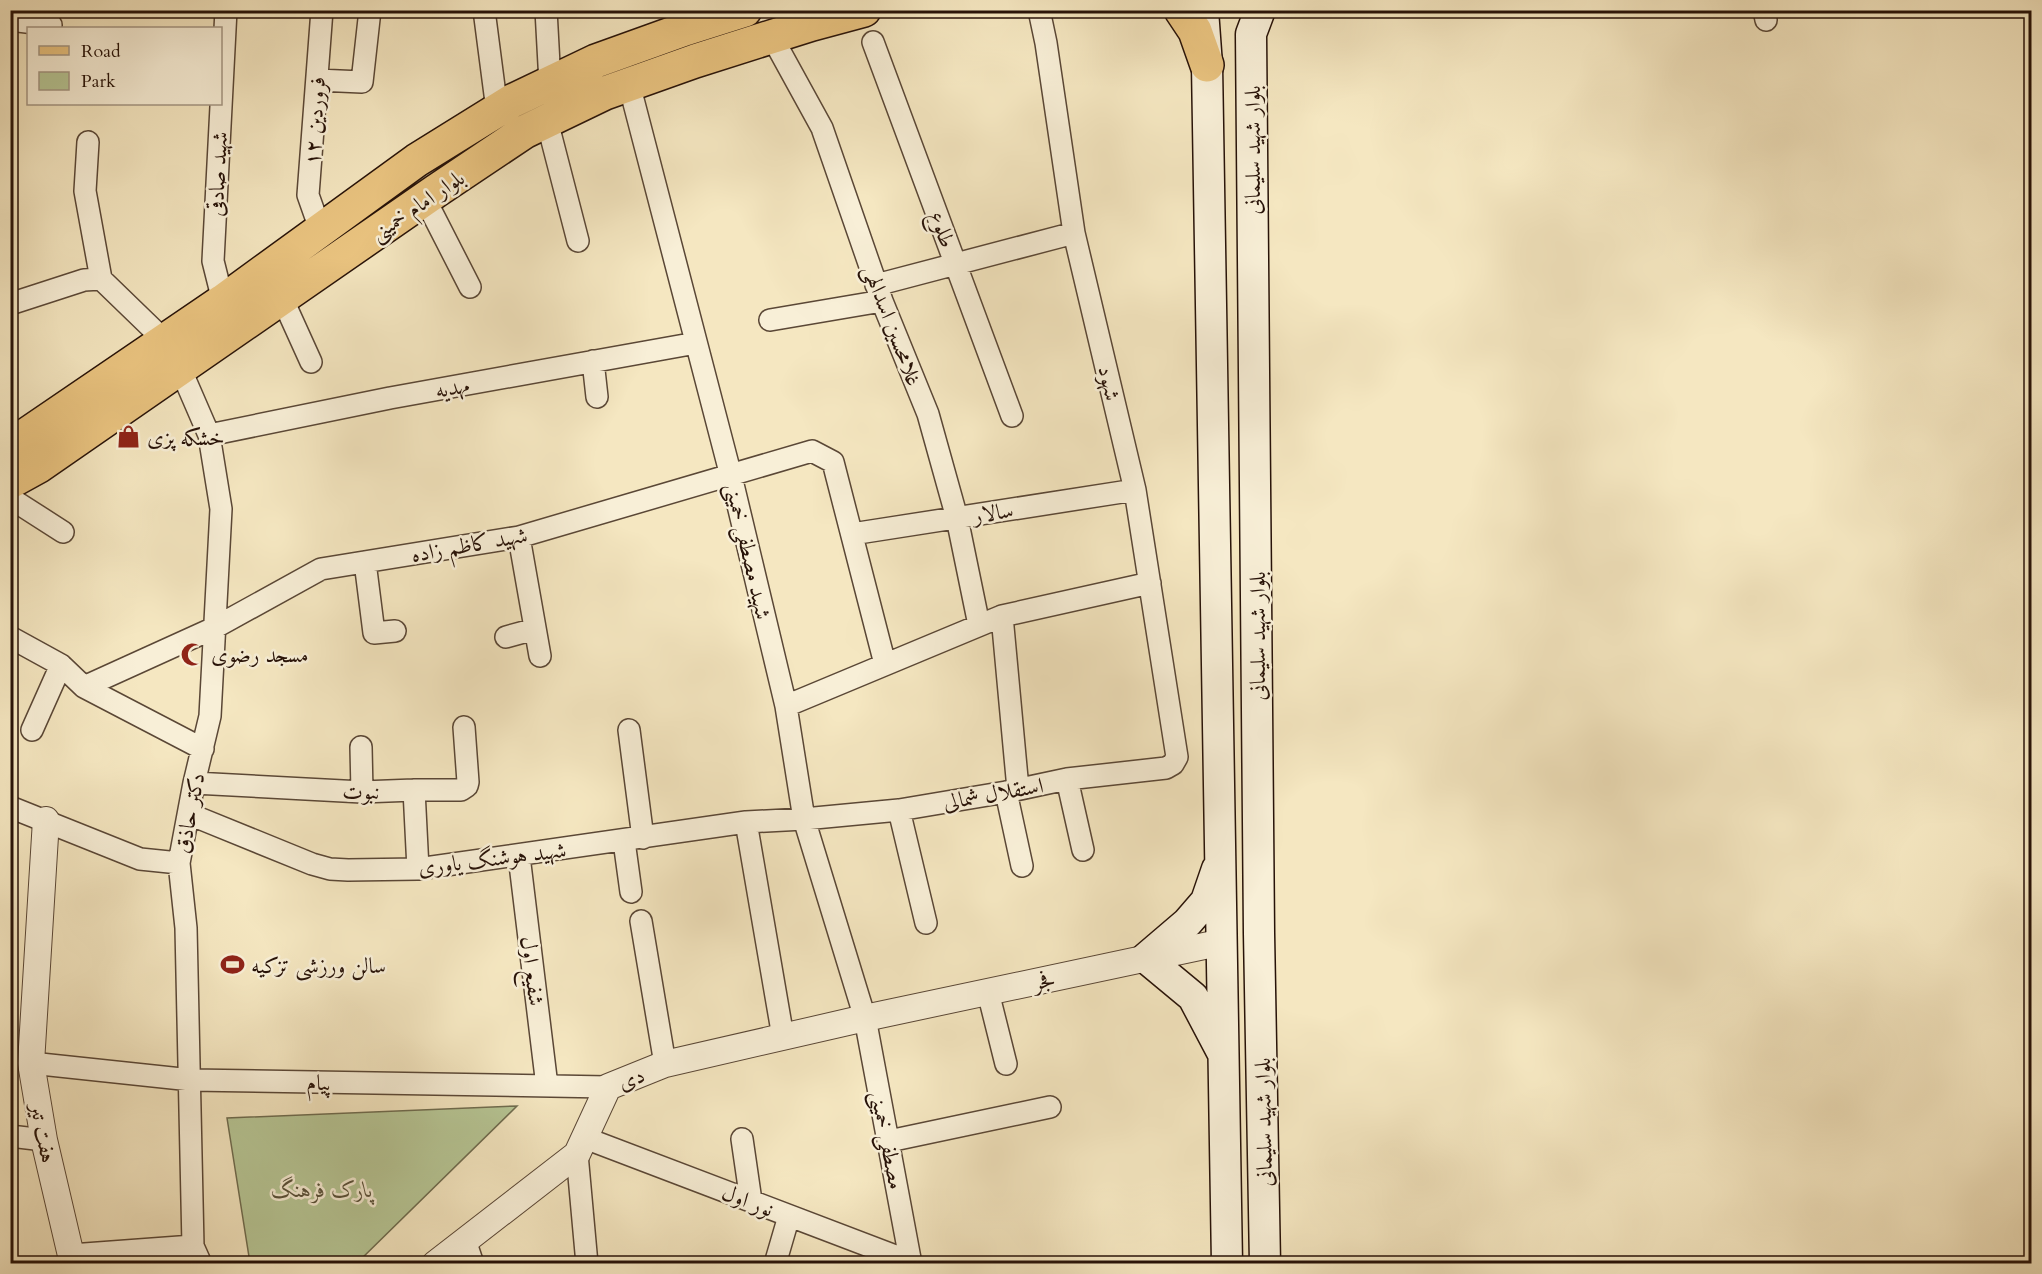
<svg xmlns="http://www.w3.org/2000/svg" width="2042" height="1274" viewBox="0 0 2042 1274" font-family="Cardo,Amiri,serif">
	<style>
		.green { fill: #b7c796; stroke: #6f6c4f; stroke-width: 1.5 }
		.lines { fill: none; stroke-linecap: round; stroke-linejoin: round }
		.minor-casing { stroke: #5a4736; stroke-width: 24 }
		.tertiary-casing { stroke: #5a4736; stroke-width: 28 }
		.secondary-casing { stroke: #271208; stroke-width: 33 }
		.primary-casing { stroke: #271208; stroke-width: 36 }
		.minor { stroke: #f8efd7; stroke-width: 21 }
		.tertiary { stroke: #f8efd7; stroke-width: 26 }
		.secondary { stroke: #f8efd7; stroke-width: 30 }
		.primary { stroke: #eac480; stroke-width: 33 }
		.labels { text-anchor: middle; stroke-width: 5; stroke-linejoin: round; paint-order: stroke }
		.street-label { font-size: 22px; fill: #271208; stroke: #f8efd7 }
		.poi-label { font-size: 22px; fill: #271208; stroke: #f8efd7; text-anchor: start }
		.park-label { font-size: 22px; font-style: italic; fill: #59513a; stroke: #f8efd7 }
	</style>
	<rect width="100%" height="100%" fill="#f5e7c1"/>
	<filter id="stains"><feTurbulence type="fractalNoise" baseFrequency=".00333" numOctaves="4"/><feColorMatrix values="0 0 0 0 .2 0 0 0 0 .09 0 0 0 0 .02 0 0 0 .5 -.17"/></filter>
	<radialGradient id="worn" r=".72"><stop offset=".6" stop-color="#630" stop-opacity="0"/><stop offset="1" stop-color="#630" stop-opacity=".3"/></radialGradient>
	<path class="green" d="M517,1106l-160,157h-107l-23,-145z"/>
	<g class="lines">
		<defs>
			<path id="minor" d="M484,10l13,100
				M546,10l4,73
				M1764,10l2,10
				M10,20l41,5
				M772,37l50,91 60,173 46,113 29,104 22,107
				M873,42l139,374
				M317,80l45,2 8,-72
				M629,84l102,392 55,230 18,113 61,199 46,246
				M547,121l31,120
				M88,142l-3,49 16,88
				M425,199l45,88
				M320,229l-12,-34 14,-185
				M876,285l198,-52
				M282,298l29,64
				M223,301l-10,-40 13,-251
				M10,304l74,-24 17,-1 63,61
				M770,320l112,-19
				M593,361l4,36
				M180,368l29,67 12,74 -11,207 -16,67 -15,80 7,65 7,318 8,18
				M209,435l181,-37 306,-55
				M10,498l53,34
				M852,534l283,-44
				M519,537l21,119
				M365,562l9,71 21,-2
				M1002,616l16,173
				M10,637l51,28 23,22 119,62
				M506,637l29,-8
				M84,687l130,-59 107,-59 198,-32 293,-86 21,11 52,202
				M786,706l216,-90 148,-33
				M32,730l29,-65
				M629,730l14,108
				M361,747l1,45
				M1067,779l16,71
				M194,783l168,9 52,-2h47l6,-4 1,-4 -4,-55
				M414,790l4,79
				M1006,792l16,74
				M10,807l130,52 39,4
				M899,810l27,113
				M189,814l123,50 18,5 18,1 70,-1 328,-47 58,-3 95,-9 107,-18 61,-13 99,-11 7,-4 4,-7 -42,-267 -61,-257 -28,-190 -7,-33
				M746,822l37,215
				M624,841l7,51
				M519,856l28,230
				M641,921l24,143
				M988,992l18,72
				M31,1063l160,17 417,7
				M10,1136l34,4
				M585,1138l326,124
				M742,1139l9,62
				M889,1141l161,-34
				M577,1154l10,110
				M465,1240l8,24
				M71,1255l122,-9
				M775,1264l14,-48"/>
			<path id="tertiary" d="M46,820l-15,243 13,77 29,124
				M435,1264l142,-110 31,-67 57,-23 200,-46 358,-76"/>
			<path id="secondary" d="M1203,10l4,55 20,1199
				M1260,10l-9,24 8,899 6,331
				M1217,869l-11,32 -19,22 -41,35 47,39 29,55"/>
			<path id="primary" d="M1181,10l14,21 12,34
				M10,446l213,-145 194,-141 95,-59 84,-40 89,-32 60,-19
				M10,482l29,-16 397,-275 88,-59 81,-39 90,-32 117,-37 52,-14"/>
		</defs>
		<use href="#minor" class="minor-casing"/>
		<use href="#tertiary" class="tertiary-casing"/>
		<use href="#secondary" class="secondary-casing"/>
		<use href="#primary" class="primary-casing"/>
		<use href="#minor" class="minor"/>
		<use href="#tertiary" class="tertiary"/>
		<use href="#secondary" class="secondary"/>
		<use href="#primary" class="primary"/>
	</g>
	<defs>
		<symbol id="shop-bare" viewBox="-9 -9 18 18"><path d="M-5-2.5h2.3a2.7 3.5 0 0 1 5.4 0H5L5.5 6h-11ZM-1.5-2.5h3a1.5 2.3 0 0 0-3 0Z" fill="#8f2418" stroke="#f8efd7" stroke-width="2.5" paint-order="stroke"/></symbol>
		<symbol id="mosque-bare" viewBox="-9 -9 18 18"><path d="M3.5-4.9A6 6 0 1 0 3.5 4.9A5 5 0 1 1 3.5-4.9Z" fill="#8f2418" stroke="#f8efd7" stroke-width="2.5" paint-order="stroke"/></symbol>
		<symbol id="stadium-bare" viewBox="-9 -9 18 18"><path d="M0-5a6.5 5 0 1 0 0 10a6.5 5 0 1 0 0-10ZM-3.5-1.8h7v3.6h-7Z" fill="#8f2418" stroke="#f8efd7" stroke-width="2.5" paint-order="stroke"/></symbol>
	</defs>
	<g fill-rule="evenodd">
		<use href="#shop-bare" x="112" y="420" width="33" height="33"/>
		<use href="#mosque-bare" x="176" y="638" width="33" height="33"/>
		<use href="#stadium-bare" x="216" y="948" width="33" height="33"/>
	</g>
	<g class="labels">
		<g class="street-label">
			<text transform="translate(314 121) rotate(-86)" y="8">۱۲ فروردین</text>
			<text transform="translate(1252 150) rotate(-90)" y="8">بلوار شهید سلیمانی</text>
			<text transform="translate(217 174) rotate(-87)" y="8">شهید صادقی</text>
			<text transform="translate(417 205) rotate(-34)" y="8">بلوار امام خمینی</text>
			<text transform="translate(943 229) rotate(70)" y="8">طلوع</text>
			<text transform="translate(893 325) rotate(69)" y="8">غلامحسین اسدالهی</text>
			<text transform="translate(1110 383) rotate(77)" y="8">شهود</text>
			<text transform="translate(452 387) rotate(-10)" y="8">مهدیه</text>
			<text transform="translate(993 512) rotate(-9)" y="8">سالار</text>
			<text transform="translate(469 544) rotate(-10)" y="8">شهید کاظم زاده</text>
			<text transform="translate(749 551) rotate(77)" y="8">شهید مصطفی خمینی</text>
			<text transform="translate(1257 636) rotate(-90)" y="8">بلوار شهید سلیمانی</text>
			<text x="361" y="799">نبوت</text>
			<text transform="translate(993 793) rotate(-10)" y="8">استقلال شمالی</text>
			<text transform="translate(189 813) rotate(-79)" y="8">دکتر حاذق</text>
			<text transform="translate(492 858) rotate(-7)" y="8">شهید هوشنگ یاوری</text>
			<text transform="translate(533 971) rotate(83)" y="8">شفیع اول</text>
			<text transform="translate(1044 980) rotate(-12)" y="8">فجر</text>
			<text transform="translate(631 1078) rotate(-21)" y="8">دی</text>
			<text transform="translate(319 1082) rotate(1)" y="8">پیام</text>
			<text transform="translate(1263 1122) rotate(-91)" y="8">بلوار شهید سلیمانی</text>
			<text transform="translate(44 1133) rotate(79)" y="8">هفت تیر</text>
			<text transform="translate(888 1140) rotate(79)" y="8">مصطفی خمینی</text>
			<text transform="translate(748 1200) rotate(21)" y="8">نور اول</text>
		</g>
		<g class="poi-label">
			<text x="147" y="445">خشکه پزی</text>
			<text x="211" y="662">مسجد رضوی</text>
			<text x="251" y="973">سالن ورزشی تزکیه</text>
		</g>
		<g class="park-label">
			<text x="322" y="1197">پارک فرهنگ</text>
		</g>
	</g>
	<rect width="2042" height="1274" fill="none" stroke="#f5e7c1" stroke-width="36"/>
	<rect x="12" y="12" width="2018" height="1250" fill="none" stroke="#271208" stroke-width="3"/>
	<rect x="18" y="18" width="2006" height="1238" fill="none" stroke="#271208" stroke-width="1.5"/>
	<rect x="27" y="27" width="195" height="78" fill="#f8efd7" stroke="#a49784" stroke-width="1.5"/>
	<rect x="39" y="46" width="30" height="9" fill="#eac480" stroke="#a49784" stroke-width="1.5"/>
	<text x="81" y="57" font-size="18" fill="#271208">Road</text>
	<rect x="39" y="72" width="30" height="18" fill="#b7c796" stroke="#a49784" stroke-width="1.5"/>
	<text x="81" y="87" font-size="18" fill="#271208">Park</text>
	<rect width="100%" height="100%" filter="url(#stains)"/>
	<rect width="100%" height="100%" fill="url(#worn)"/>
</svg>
